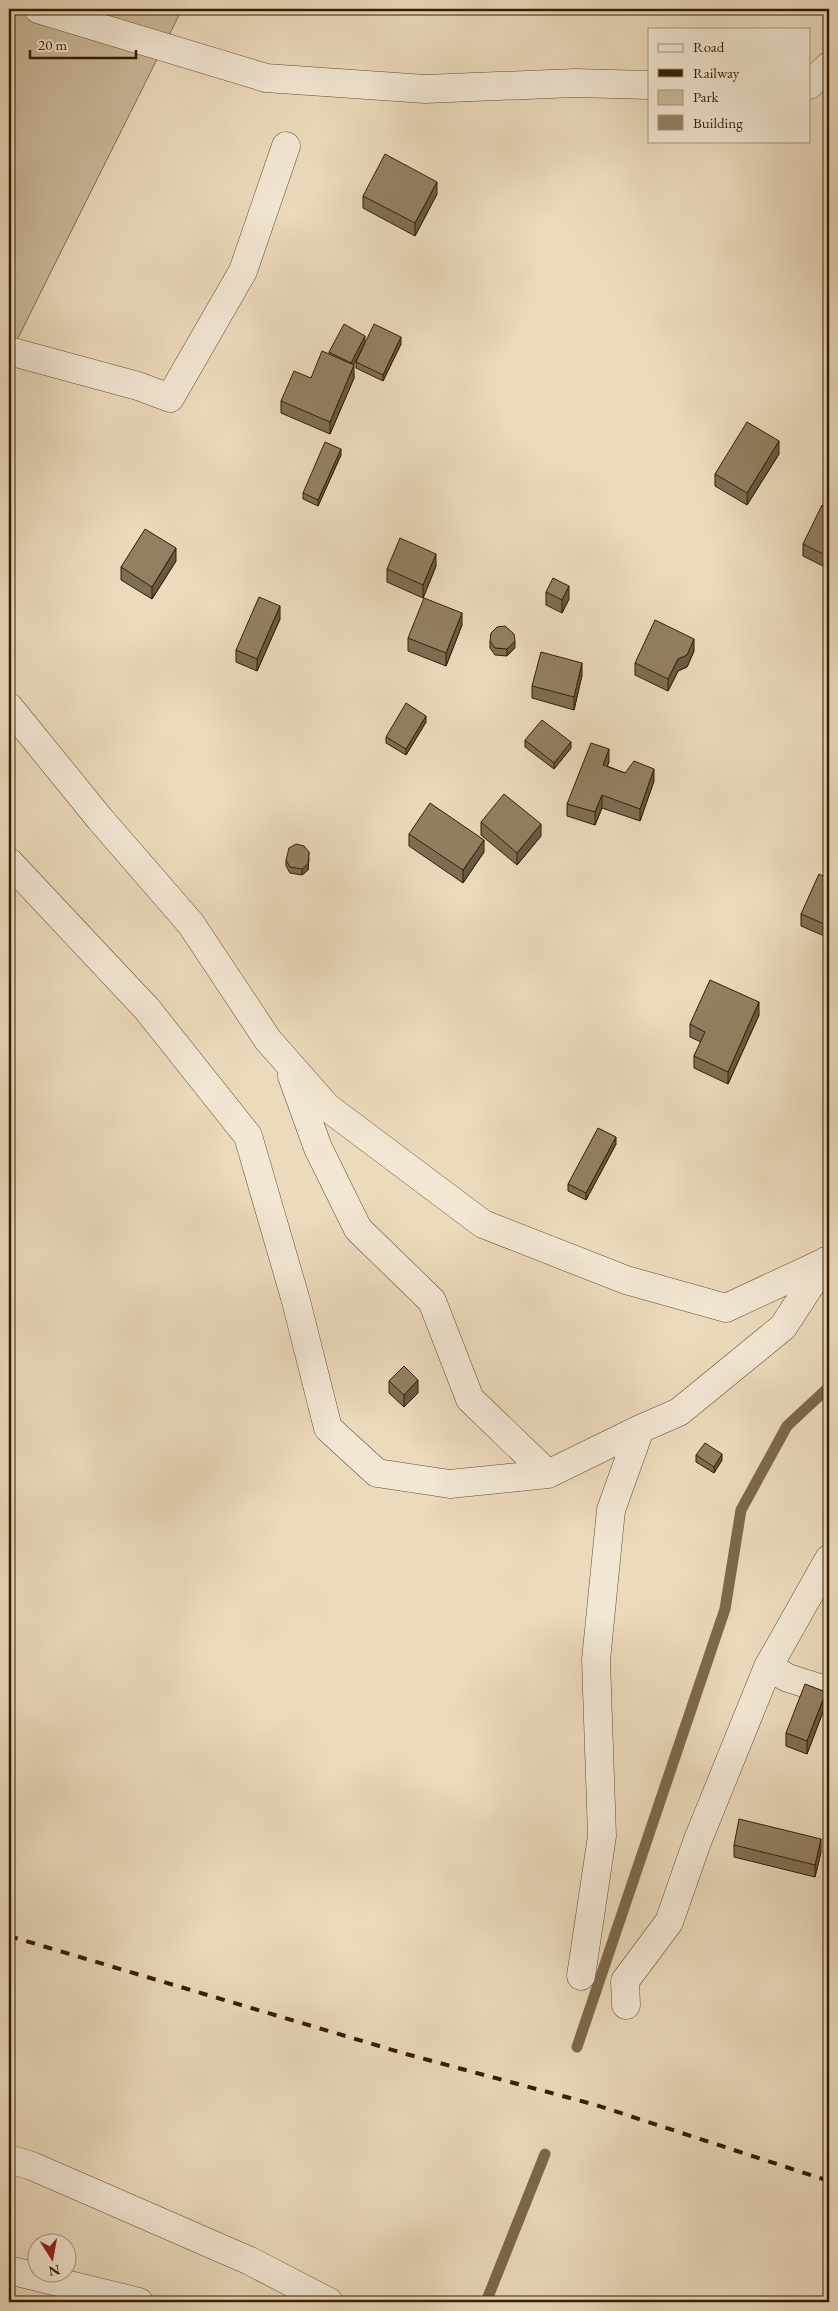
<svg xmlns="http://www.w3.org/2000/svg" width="838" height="2311" viewBox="0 0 838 2311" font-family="'EB Garamond',serif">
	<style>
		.green { fill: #ccba9c; stroke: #806c4e }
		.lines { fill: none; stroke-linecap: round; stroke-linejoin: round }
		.stream { stroke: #7c684a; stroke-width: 11 }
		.minor-casing { stroke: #614d2f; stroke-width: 29 }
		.minor { stroke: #f2e7d3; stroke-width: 28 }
		.rail { stroke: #331e00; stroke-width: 4; stroke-dasharray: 9 9; stroke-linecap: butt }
		.wall { fill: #7e6e54; stroke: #331e00 }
		.shaded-wall { fill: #675a45; stroke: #331e00 }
		.building { fill: #938062; stroke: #331e00 }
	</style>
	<rect width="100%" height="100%" fill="#ebdabc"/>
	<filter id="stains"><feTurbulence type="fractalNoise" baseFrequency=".004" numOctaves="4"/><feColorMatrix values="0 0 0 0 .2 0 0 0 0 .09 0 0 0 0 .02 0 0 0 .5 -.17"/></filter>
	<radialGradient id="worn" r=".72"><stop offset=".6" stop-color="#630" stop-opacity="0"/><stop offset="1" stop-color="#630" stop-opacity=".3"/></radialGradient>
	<path class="green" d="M9,9h173l-173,347z"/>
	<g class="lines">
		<path class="stream" d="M577,2047l148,-438 16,-99 46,-84 42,-39
			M486,2302l59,-148"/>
		<defs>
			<path id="minor" d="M38,9l228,69 159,11 150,-6 74,2
				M809,85l20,-19
				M9,351l129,35 32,12 73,-127 43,-125
				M9,707l91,112 91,105 77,116 59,67 156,117 143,56 100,28 99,-46
				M9,862l138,147 101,127 48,165 32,127 49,45 73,11 98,-10 92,-45
				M292,1076l26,72 40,81 74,72 38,98 78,75
				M768,1667l20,11 41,13
				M581,1976l21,-140 -6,-176 15,-150 29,-81 39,-17 104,-85 43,-66
				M626,2005l-1,-24 44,-59 28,-80 71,-175 61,-108
				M9,2159l23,7 218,95 79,41
				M9,2270l130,32"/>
		</defs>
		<use href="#minor" class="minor-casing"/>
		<use href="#minor" class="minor"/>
		<path class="rail" d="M9,1936l397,118 190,51 233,76"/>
	</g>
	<path class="wall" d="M437,194l-22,42 -52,-28v-12z
		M365,343l-12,22 1,13 -24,56 -49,-21v-12l30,-23 18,-24v-2z
		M401,344l-18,37 -27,-13v-6z
		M779,454l-32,51 -32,-19v-12z
		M341,455l-23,51 -15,-7v-6z
		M829,509v48l-4,10 -22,-11v-12z
		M176,561l-24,38 -31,-19v-13z
		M436,566l-13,32 -36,-16v-13z
		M546,592l23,7 -7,14 -16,-8z
		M280,619l-23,52 -21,-9v-12z
		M462,625l-16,41 -38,-15v-13z
		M490,641l25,7 -8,8 -12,-1 -5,-7z
		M694,651l-7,16 -9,4 -10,20 -33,-16v-12z
		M582,675l-8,35 -42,-12v-12z
		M426,722l-20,33 -20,-12v-6z
		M525,740l46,8 -17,21 -29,-22z
		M609,762l-2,4 18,7 29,8 -14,40 -38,-13 -7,17 -28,-9v-12z
		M481,822l60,14 -24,29 -36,-30z
		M409,834l75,18 -21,31 -54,-37z
		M309,858l-1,12 -6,5 -12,-2 -4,-7v-6z
		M829,879v59l-28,-12v-12z
		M759,1015l-31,69 -34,-16v-12l7,-14 -11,-5v-13z
		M616,1144l-30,56 -18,-9v-7z
		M389,1381l29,12 -14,14 -15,-14z
		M696,1455l26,5 -8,13 -18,-11z
		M826,1704l-19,50 -21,-8v-13z
		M734,1845l87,7 -6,25 -81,-20z"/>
	<path class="shaded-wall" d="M437,182v12l-22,42v-13z
		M365,336v7l-14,27v-7z
		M401,337v7l-18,37v-6z
		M354,365v13l-24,56v-12z
		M779,441v13l-32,51v-12z
		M341,449v6l-23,51v-6z
		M829,545v12l-4,10v-12z
		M176,548v13l-24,38v-12z
		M436,554v12l-13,32v-13z
		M569,586v13l-7,14v-13z
		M280,606v13l-23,52v-12z
		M462,613v12l-16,41v-13z
		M694,639v12l-7,16 -9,4 -10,20v-12l10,-20z
		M515,641v7l-8,8v-7z
		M582,663v12l-8,35v-13z
		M426,716v6l-20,33v-6z
		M571,742v6l-17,21v-6z
		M609,749v13l-6,15v-12z
		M654,769v12l-14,40v-12z
		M602,795v13l-7,17v-13z
		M541,824v12l-24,29v-12z
		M484,840v12l-21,31v-13z
		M309,852l-1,18 -6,5v-6z
		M759,1002v13l-31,69v-12z
		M616,1137v7l-30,56v-7z
		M418,1380v13l-14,14v-12z
		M722,1454v6l-8,13v-6z
		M826,1692v12l-19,50v-13z
		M821,1839v13l-6,25v-12z"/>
	<path class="building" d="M385,154l52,28 -22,41 -52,-27z
		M344,324l21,12 -14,27 -22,-11z
		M374,324l27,13 -18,38 -27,-13z
		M322,351l32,14 -24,57 -49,-21 13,-30 17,7z
		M747,422l32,19 -32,52 -32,-19z
		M325,442l16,7 -23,51 -15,-7z
		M822,505l7,4v36l-4,10 -22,-11z
		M145,529l31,19 -24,39 -31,-20z
		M400,538l36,16 -13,31 -36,-16z
		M553,578l16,8 -7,14 -16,-8z
		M259,597l21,9 -23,53 -21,-9z
		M424,598l38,15 -16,40 -38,-15z
		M655,620l39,19 -7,16 -9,4 -10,20 -33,-16z
		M505,626l9,8 1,7 -8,8 -12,-1 -5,-7 1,-8 6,-6z
		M541,652l41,11 -8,34 -42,-11z
		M406,703l20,13 -20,33 -20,-12z
		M542,720l29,22 -17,21 -29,-23z
		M591,743l18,6 -6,16 22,8 9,-12 20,8 -14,40 -38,-14 -7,17 -28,-8z
		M504,794l37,30 -24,29 -36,-31z
		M430,803l54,37 -21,30 -54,-36z
		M296,844l8,2 5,6 -1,12 -6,5 -12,-2 -4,-7 3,-12z
		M819,874l10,5v47l-28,-12z
		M710,980l49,22 -31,70 -34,-16 11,-24 -15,-8z
		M598,1128l18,9 -30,56 -18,-9z
		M404,1366l14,14 -14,15 -15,-14z
		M705,1443l17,11 -8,13 -18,-12z
		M805,1684l21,8 -19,49 -21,-8z
		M739,1819l82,20 -6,26 -81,-20z"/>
	<rect width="838" height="2311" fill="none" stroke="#ebdabc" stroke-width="30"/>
	<rect x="10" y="10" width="818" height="2291" fill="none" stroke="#331e00" stroke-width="2.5"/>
	<rect x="15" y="15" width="808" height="2281" fill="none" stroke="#331e00"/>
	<rect x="648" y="28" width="162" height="115" fill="#f2e7d3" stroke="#a6977f"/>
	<rect x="658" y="44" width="25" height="8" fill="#f2e7d3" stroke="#a6977f"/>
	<text x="693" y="52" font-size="15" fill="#331e00">Road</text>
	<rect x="658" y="69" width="25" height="8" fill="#331e00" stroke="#a6977f"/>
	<text x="693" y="78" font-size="15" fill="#331e00">Railway</text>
	<rect x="658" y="90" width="25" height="15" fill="#ccba9c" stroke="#a6977f"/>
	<text x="693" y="102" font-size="15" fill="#331e00">Park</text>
	<rect x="658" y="115" width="25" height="15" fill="#938062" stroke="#a6977f"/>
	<text x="693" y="128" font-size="15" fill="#331e00">Building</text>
	<g transform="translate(52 2258) rotate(169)"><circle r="24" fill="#f2e7d3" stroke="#a6977f"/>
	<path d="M0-4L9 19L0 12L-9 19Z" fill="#8f2418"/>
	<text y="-8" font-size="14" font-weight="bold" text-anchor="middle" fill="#331e00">N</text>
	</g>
	<path d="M30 50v8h106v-8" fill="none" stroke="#331e00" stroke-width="2.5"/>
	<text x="38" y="50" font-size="15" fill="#331e00" stroke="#f2e7d3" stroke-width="4" paint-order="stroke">20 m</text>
	<rect width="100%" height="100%" filter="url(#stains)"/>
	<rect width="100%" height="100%" fill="url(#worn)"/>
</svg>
